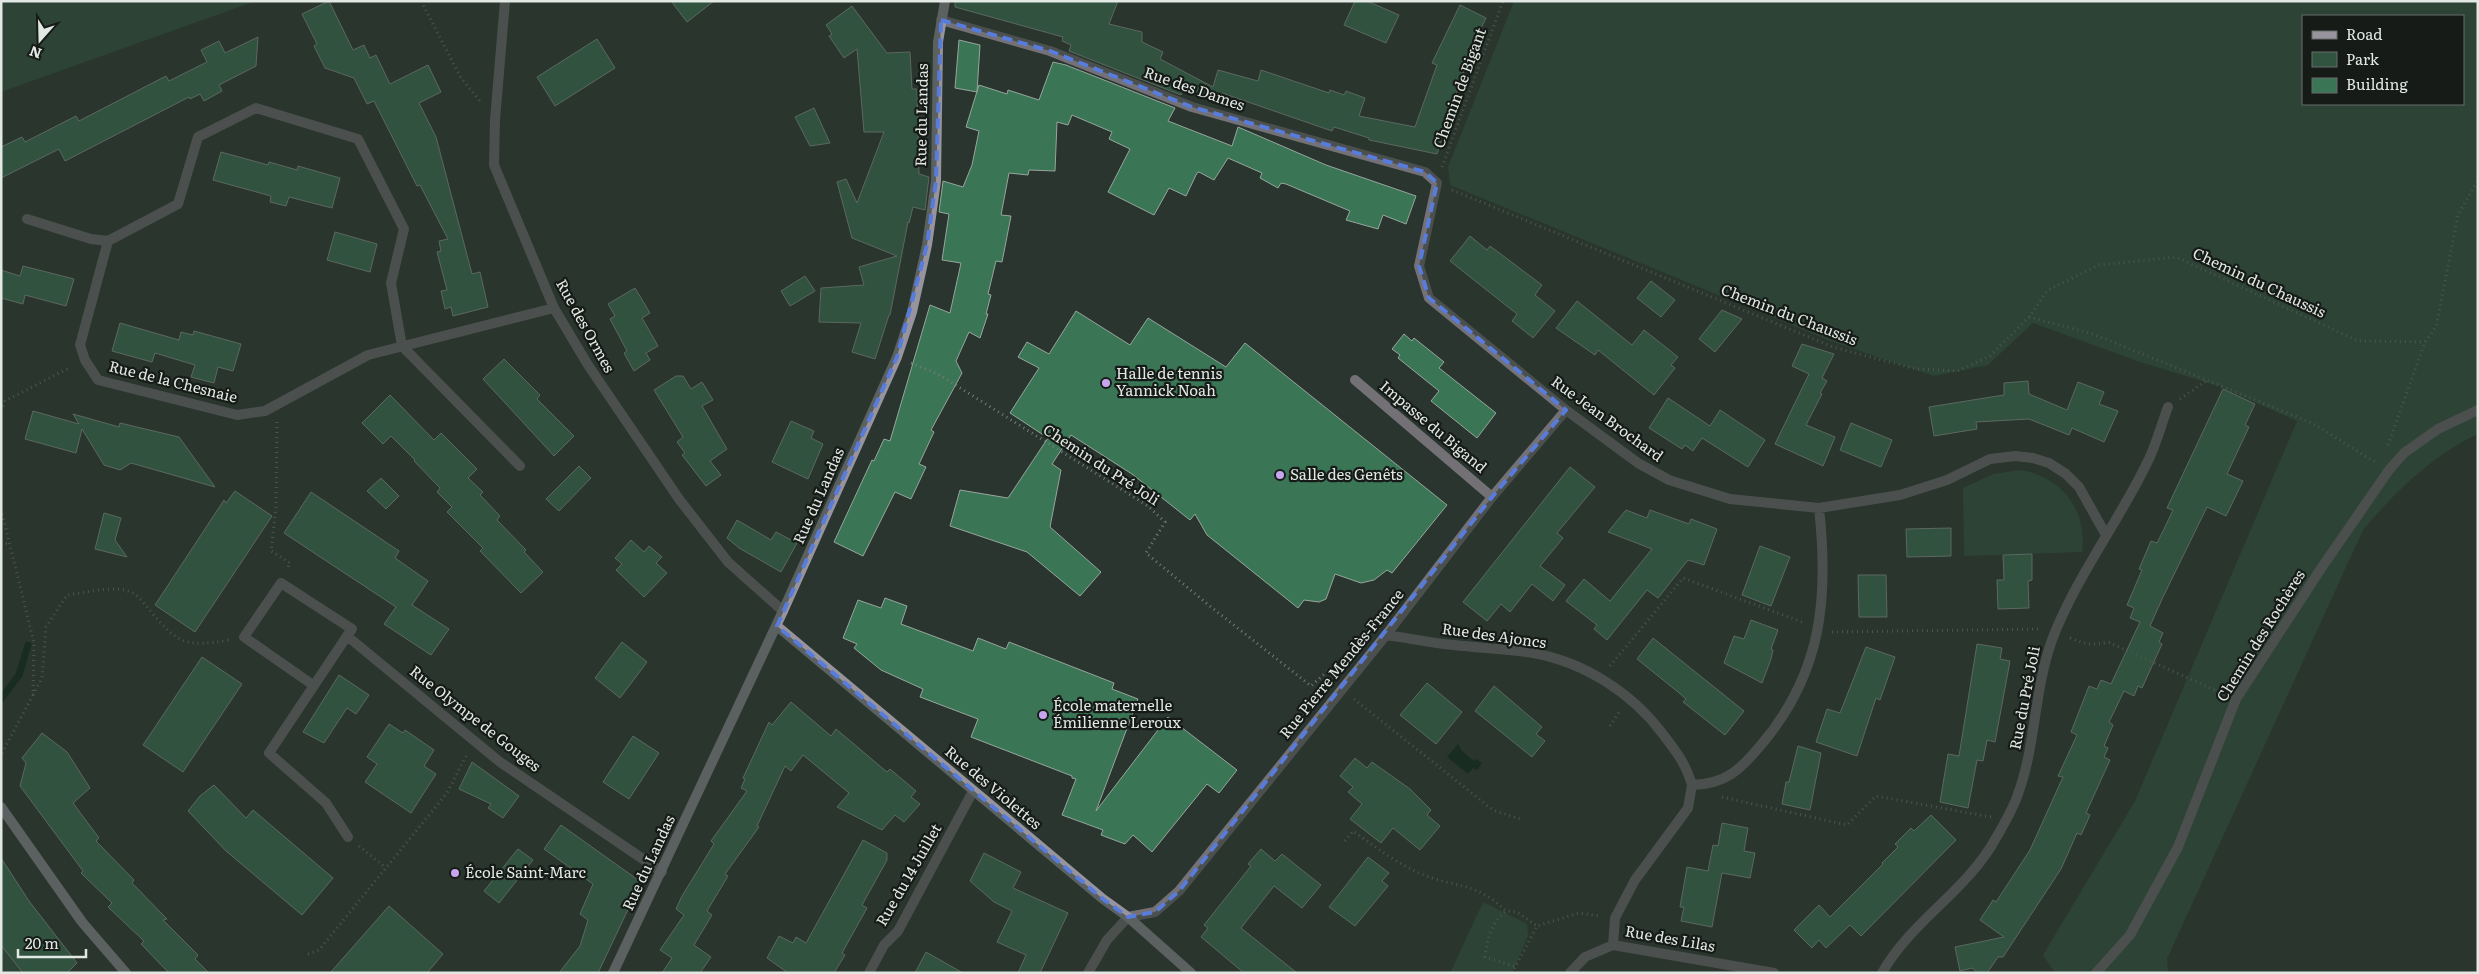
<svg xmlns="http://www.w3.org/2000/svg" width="2479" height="974" viewBox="0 0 2479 974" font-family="Literata,serif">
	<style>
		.green { fill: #315441; fill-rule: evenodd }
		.water { fill: #042314 }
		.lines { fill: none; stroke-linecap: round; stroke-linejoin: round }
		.stream { stroke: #042314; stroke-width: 7 }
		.building { fill: #3a7556; stroke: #98a69d }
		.path { stroke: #737d77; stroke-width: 3; stroke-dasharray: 1 4; stroke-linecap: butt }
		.street { stroke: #737176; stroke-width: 10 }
		.secondary { stroke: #98949d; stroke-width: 10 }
		.marked { fill: none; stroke: #587cdc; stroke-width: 4; stroke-dasharray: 10 6; stroke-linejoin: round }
		.poi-dot { fill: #c7a6ef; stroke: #161b18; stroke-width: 2 }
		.labels { text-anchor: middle; stroke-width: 4.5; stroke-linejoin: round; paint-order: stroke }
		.street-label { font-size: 15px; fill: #e2e9e4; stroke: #161b18 }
		.poi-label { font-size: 15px; fill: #e2e9e4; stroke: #161b18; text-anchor: start }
	</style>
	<rect width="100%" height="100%" fill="#29352e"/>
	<path class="green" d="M1,1h255l-255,91z
		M1514,1h964v433c-45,21 -83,58 -115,96l-196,429 1,14h-113l-12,-18 92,-154 162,-380 -79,-35 -81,-25 -104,-38 -45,42 -54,11 -101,-34 -383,-157 -2,-18zM2303,16h160v88h-160z
		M2020,470c41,6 68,40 62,82l-118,4 -1,-68 30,-14z
		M1483,902l44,22 1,12 -16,37h-62z
		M1,937l21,36h-21z"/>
	<path class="water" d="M1458,744l4,7 12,10 2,-2 6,4 -5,7 -4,-2 -5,6 -21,-17z"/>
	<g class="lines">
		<path class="stream" d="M1,699l18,-24 9,-30"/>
	</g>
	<path class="building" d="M329,1l24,49 11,-5 6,13 6,-3 14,29 38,-19 13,27 -22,11 17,34 36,137 8,-2 8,35 -35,9 -2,-9 -6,2 -4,-18 6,-1 -10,-38 4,-1 -2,-10 9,-2 -28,-54 -3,1 -43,-85 -7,3 -13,-26 -29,-10 -11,-22 3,-2 -15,-30z
		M671,1h43l-27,21z
		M955,1h163l-9,23 33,8v10l21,10 -3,7 53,28 5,-17 40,11 3,-11 68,23 1,-3 14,5 2,-4 19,7 -6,18 56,11 22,-62 -5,-2 28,-58 26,13 -21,42 2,1 -30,93 -68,-14v-2l-35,-11 -2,4 -110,-38 -3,7 -35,-10 -3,5 -112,-44 2,-6 -9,-4 1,-4 -108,-30z
		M1355,1h12l32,14 -13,28 -42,-18z
		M852,6l35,47 23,-1 2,37h5l2,85 10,3 -4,33 -12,-3 -4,16 -1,-1 -18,93h-1l-14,44 -23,-7 9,-29 -42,-1 2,-34 43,-3 -5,-18 38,-11 -45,-18 -15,-56 9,-3 11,24 27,-71h-20l-7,-83 -13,9 -15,-22 3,-2 -6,-9z
		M258,37l-2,29 -37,19 3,6 -18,10 -4,-7 -10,5 -1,-2 -124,64 -6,-12 -58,29v-31l21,-10 3,5 51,-26 3,5 87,-45 3,5 38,-19 -6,-12 18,-9 6,12z
		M597,39l18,29 -60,38 -18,-29z
		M959,40l21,5 -3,47 -22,-4z
		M1053,62l13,3 109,43 -7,13 64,25 6,-19 88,38 90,31 -10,28 -23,-9 -5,14 -32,-9 4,-9 -64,-27 -5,-1 -3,5 -18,-10 2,-5 -34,-15 -14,22 -15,-8 -2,1 -11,23 -17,-8 -15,27 -46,-23 22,-43 -21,-10 3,-7 -40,-17 -4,10 -11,-3 -2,49 -26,-1 -1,5 -19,-2 -8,42 10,1 -9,46 -6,-1 -8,33 3,1 -5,19h2l-8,24 -11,-6 -13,29 6,12 -31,57 3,2 -15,32 7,3 -15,32 -16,-7 -32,64 -29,-14 38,-82 2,1 10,-22 6,2 40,-136 20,8 11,-50 -19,-3 7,-46 -10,-2 4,-31 20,6 9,-22 7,-34 -13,-4 13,-42 28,9 1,-4 31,10z
		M814,108l16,35 -20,3 -15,-29z
		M221,152l47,13 1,-3 28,8 1,-4 42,12 -8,30 -43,-11 -3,9 -16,-4 1,-6 -58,-16z
		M335,232l42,12 -7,28 -43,-12z
		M1470,236l17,14 3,-4 52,39 -7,10 20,16 -22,27 -21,-17 5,-7 -67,-53z
		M23,266l51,13 -8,27 -41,-11 -2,9 -22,-6v-28l19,6z
		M805,276l10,15 -25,15 -9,-15z
		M1651,281l24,19 -14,17 -24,-19z
		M635,288l15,25 -8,5 16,28 -12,7 4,7 -16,11 -10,-18 3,-2 -17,-32 5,-3 -7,-12z
		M1577,301l55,44 12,-15 34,27 -7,8 4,3 -21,27 -56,-45 -3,5 -39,-27z
		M1722,310l20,9 -27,33 -16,-13z
		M1076,311l54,34 18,-27 78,49 19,-24 202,162 -55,68 -5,-3 -13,10 -13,3 -26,-9 -9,25 -7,3 -15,-2 -6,8 -91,-73 -12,-21 -5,6 -58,-46 -61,-39 -19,29 9,6 -11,57 51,45 -21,24 -53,-44 -77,-26 10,-36 48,8 40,-60 -38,-25 29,-45 -21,-11 9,-15 22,12z
		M120,323l59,17 2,-8 12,3 1,-4 47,13 -8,27 -15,-4 -4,16 -23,-6 4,-12 -40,-12 -3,9 -40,-11z
		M1404,334l8,7 2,-3 30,24 -5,6 57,45 -19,25 -46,-37 8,-10 -41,-33 2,-3 -8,-6z
		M1802,344l32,10 -12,24 5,3 -7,12 2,1 -16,31 29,12 -12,29 -48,-22 34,-70 -17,-8z
		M504,359l36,36 -3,4 37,37 -20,20 -71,-77z
		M676,376h7l8,13 11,-7 11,18 -11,6 25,43 -17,12 11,14 -15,11 -24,-31 3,-2 -8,-11 6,-5 -29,-47z
		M2028,381l1,13 38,16 11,-28 26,10 -5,12 19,7 -14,31 -32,-14 -3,7 -40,-16 -53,3 1,7 -43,7 -5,-29 75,-12v-12z
		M2223,389l32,15 -10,21 4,2 -22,47 16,7 -17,35 -19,-9 -45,92 -12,27 13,7 -4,9 3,2 -20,44 -4,-2 -4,10 -10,-5 -15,31 4,3 -9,21 4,2 -4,9 6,3 -24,53 4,2 -9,20 -4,-2 -16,36 -58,88h-5l-11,16h-9l-6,-5 -12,3 -5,-24 49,-10 -24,-17 13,-20 3,2 34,-52 33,-73 -5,-1 19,-41 -6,-3 18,-46 8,3 4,-9 10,4 29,-62 -10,-4 4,-10 -7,-3 15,-35 -3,-1 12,-28 6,2 8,-16 8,-17 -6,-2z
		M390,395l44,45 7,-7 36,36 -9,9 15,14 -3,3 20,21 -3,4 29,30 -2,2 19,20 -22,21 -41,-42 3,-3 -36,-36 5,-5 -15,-15 3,-4 -26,-27 1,-1 -24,-24 -8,8 -21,-21z
		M1668,398l42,28 10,-16 45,30 -17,27 -46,-29 -9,13 -8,-6 -3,4 -33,-21z
		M33,411l46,13 -6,-10 46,13 1,-4 59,14 36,50 -84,-24 -11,7 -16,-5 -22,-36 -6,24 -51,-14z
		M791,421l23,10 -3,7 12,6 -15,35 -36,-17z
		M1851,423l41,17 -11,27 -41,-17z
		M579,466l12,12 -32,33 -13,-12z
		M1570,467l25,20 -38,46 6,5 -23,28 25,19 -12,16 -21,-17 -22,28 -9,-8 -14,17 -24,-19z
		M381,478l18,18 -13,13 -19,-18z
		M235,491l37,25 -77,116 -40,-27 69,-105 2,3z
		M311,492l88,59 -4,7 33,23 -16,24 37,24 -18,26 -47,-31 12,-17 -112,-74z
		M1626,510l21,8 3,-8 39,14 2,-5 26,10 -13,36 -16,-5 -30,38 -11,-8 -40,50 -13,-11 3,-4 -31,-24 18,-22 26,22 42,-52 -44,-17z
		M104,513l17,5 -6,22 12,17 -32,-8z
		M737,520l34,20 5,-8 21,11 -16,29 -42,-24 -12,-10z
		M1951,528v28l-44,1 -1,-28z
		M631,540l13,12 5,-6 13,11 -6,6 11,10 -23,24 -28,-27 6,-6 -7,-6z
		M1760,546l30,11 -19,49 -29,-11z
		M2032,554v26l-4,1 1,27 -31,1 -1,-29h7l-1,-25z
		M1858,575h28l1,42h-28z
		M885,598l22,8 -6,18 72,27 5,-13 28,11 3,-7 105,41 -2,6 26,10 -42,112 72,-94 69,53 -18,23 -12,-9 -55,68 -19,-17 -8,9 -24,-9 2,-5 -41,-15 14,-36 -4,-1v-2l-101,-39 7,-18 -58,-22 3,-8 -42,-19 -27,-22 3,-4 -14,-6 15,-38 23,8z
		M1751,620l27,10 -7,19 2,1 -2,9 -9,24 -38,-20 10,-27 10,3z
		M1653,638l91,73 -19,24 -42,-33 3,-3 -8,-7 -41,-33z
		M622,642l25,20 -27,36 -25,-20z
		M1977,644l25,4 -2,11 10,2 -15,81 -8,-2 -4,21 -6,-1 -9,48 -28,-6 8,-48 11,2z
		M1866,647l29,10 -15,43 -4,-2 -19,58 -41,-14 11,-33 13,4z
		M202,657l40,27 -59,88 -40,-27z
		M339,675l30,20 -13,19 -9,-6 -23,35 -21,-11z
		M1427,683l35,29 -26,32 -36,-29z
		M1494,686l48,41 -6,7 9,7 -13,16 -57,-46z
		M791,702l40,34 5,-7 51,43 3,-3 26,22 -5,6 9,7 -16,18 -9,-7 -13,15 -45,-23 12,-14 -46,-38 -12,16 -6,-5 -28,60 2,1 -34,47 3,2 -21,35 5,4 -18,30 17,12 -11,16h-38l10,-15 -12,-8 24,-35 -8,-6 6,-13 32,-52 -3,-3 36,-50 -6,-3 4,-9 -2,-1 26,-56 3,3z
		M389,724l14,9 2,-3 29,20 -10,16 12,8 -25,39 -46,-31 12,-18 -10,-7z
		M42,733l25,19 23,36 -17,15 26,35 -3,3 38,39 -2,3 35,36 -4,1 35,35 -3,4 14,14h-40l-28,-29 3,-3 -36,-34 4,-4 -31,-30 2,-2 -63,-85 6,-23 -4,-5z
		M633,736l26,17 -30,46 -26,-17z
		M1798,746l23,7 -11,57 -28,-6 4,-22h3z
		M1355,758l12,10 5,-6 38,27 21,21 -4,5 13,11 -20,24 -27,-22 -12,15 -31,-24 12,-15 -14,-12 5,-5 -13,-11z
		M472,762l47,34 -16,22 -15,-10 3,-4 -32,-15z
		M214,785l32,33 7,-8 80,68 -31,37 -76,-64 -38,-40 12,-15z
		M1931,815l25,25 -95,96 -11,-11 -24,23 -7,-8 -7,8 -18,-18 25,-25 11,12 53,-53 -1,-1 16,-16 -3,-3 16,-16 3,3z
		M1722,823l26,5 -4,23 11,2 -5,25 -28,-5 -10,54 -31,-6 3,-14h-4l7,-40 21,4 5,-26 5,1z
		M561,825l80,57 -43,91h-39l21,-27 8,-26 -8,-6 13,-30 -49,-35z
		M863,840l24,13v7l-25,45 5,3 -25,45 3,2 -11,18h-46l-21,-15 12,-22 14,7 3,-6 10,6z
		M518,849l15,11 -34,43 -15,-12z
		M1261,849l14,12 7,-7 39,31 -19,23 -28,-22 -33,42 56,45h-53l-43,-36 7,-9 -4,-3 47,-59 -3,-2z
		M984,853l37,19 -8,16 55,25 -28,60h-22l8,-18 -29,-13 15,-31 -18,-9 -24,-21z
		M1368,857l21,16 -7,8 6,5 -33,40 -26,-19z
		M1,858l28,43 48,62 -10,10h-44l-22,-28z
		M389,906l54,48 -16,19h-97z
		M926,952l37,21h-48z"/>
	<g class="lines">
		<path class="path" d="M421,1l40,77 19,23
			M1442,167l61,-166
			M1452,190l381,157 83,22 42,2 32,-15 39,-39 19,-27 51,-25 77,-8 182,84 67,1
			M2029,317l64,17 219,89 63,39
			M911,363l27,11 210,132 17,16 -19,31 65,54 100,79 19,-17 5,3
			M2180,399l26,-18
			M1,411l4,-10 66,-34
			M277,422l-1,84 -5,45 19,12 -3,6
			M2388,445l37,-103 11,-15 22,-112 20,-35
			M1,509l33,134 -1,52 -32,60
			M1,543l9,1
			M1832,632l209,-3
			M2070,638c14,6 23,8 38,4l113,51
			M1610,666l73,-88 119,44
			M33,695l9,-17 4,-51 21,-32c18,-2 48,-11 66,-2 7,4 13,13 19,20 27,32 36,34 77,27
			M1354,699l139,111 27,9
			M1610,726l9,-14
			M1722,797l125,28 29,-29 115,21
			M1345,841l8,-10c21,15 42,31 66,42 36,16 55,7 87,38
			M359,846l27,22
			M308,954l11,-4 128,-157 20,-39
			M1514,966l-29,-9c3,-20 5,-32 21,-46l11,1 20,14
			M1512,973l25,-47 42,-13 21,3"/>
		<path class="street" d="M505,1l-10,119 -1,45 60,143 34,57 91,134 49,63 55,49
			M941,20l109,31 142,56 233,65 12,11 -18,83 10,32 137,112 72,53 31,17 61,19 89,9 81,-13 47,-15 43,-21 25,-3 18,2 16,5 17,11 13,13 27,48
			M27,219l64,20 17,2
			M1355,380l137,117
			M520,466l-118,-120 -11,-63 13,-54 -46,-90 -102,-31 -58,29 -20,67 -70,37 -28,104 5,15 13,20 139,35 28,-4 103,-56 186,-47
			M1386,635c23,3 45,8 68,10 26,3 53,4 79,8 51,9 99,40 129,80 15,20 23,29 30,52
			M313,685l-69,-48 37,-54 71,46 -5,7
			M348,837l-22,-34 -57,-50 78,-117 153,126 162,110
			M1613,945l2,-27 20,-38 53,-72 4,-23c34,-1 48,-15 69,-40 61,-72 68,-146 58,-237
			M869,973l15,-28 14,-14 75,-140
			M1088,973l19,-33 21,-23 27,-5 24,-21 207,-256 106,-138 74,-87
			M1570,973l15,-16 28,-12 161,28
			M1882,973c29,-52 85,-82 114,-135 8,-14 17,-29 22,-44 18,-49 16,-104 34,-154 23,-61 67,-119 95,-177 9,-17 14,-38 21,-56
			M2096,973l34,-38 48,-88 58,-148 84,-129 69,-100 15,-17 34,-24 40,-19"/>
		<path class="secondary" d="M777,626l326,273 25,18 63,56
			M1,807l81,115 44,51
			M613,973l170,-362 114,-254 15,-45 15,-67 9,-64 2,-139 7,-41"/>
	</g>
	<path d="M0 0H2479V974H0ZM941,20l109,31 142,56 233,65 12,11 -18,83 10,32 137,112 -74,87 -313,394 -24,21 -27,5 -25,-18 -326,-273 120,-269 30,-112 9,-64z" fill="#29352e" fill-opacity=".55" fill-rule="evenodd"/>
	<path class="marked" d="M941,20l109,31 142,56 233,65 12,11 -18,83 10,32 137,112 -74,87 -313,394 -24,21 -27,5 -25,-18 -326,-273 120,-269 30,-112 9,-64z"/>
	<g class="poi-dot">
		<circle cx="1106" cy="383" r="5"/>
		<circle cx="1280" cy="475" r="5"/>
		<circle cx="1043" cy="715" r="5"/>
		<circle cx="455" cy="873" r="5"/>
	</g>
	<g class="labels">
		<g class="street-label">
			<text transform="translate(1460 88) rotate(-70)" y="5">Chemin de Bigant</text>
			<text transform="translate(1194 89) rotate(19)" y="5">Rue des Dames</text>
			<text transform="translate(922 115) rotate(-89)" y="5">Rue du Landas</text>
			<text transform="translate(2259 283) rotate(25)" y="5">Chemin du Chaussis</text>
			<text transform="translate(1789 315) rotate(21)" y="5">Chemin du Chaussis</text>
			<text transform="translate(585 326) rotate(61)" y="5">Rue des Ormes</text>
			<text transform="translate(173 382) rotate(14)" y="5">Rue de la Chesnaie</text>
			<text transform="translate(1607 419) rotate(36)" y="5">Rue Jean Brochard</text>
			<text transform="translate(1433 427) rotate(40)" y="5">Impasse du Bigand</text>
			<text transform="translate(1101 465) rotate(33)" y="5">Chemin du Pré Joli</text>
			<text transform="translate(819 496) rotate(-66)" y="5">Rue du Landas</text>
			<text transform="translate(1494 636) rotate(8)" y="5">Rue des Ajoncs</text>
			<text transform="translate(2261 636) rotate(-58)" y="5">Chemin des Rochères</text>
			<text transform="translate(1342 664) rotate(-51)" y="5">Rue Pierre Mendès-France</text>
			<text transform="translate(2025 698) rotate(-79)" y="5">Rue du Pré Joli</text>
			<text transform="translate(475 719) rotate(38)" y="5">Rue Olympe de Gouges</text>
			<text transform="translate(993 788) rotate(40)" y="5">Rue des Violettes</text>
			<text transform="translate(649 863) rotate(-65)" y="5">Rue du Landas</text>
			<text transform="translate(909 875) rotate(-60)" y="5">Rue du 14 Juillet</text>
			<text transform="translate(1670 939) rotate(10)" y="5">Rue des Lilas</text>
		</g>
		<g class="poi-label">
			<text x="1116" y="379">Halle de tennis<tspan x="1116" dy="17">Yannick Noah</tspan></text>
			<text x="1290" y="480">Salle des Genêts</text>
			<text x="1053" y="711">École maternelle<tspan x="1053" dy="17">Émilienne Leroux</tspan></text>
			<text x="465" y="878">École Saint-Marc</text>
		</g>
	</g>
	<rect width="2479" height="974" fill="none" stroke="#e2e9e4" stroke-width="5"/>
	<rect x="2302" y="15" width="162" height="90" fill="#161b18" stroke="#686d6a"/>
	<rect x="2312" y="31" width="25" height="8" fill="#98949d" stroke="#686d6a"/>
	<text x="2346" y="40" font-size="15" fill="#e2e9e4">Road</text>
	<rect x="2312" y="52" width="25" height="15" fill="#315441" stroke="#686d6a"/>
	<text x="2346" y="65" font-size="15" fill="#e2e9e4">Park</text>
	<rect x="2312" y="78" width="25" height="15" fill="#3a7556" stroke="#686d6a"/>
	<text x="2346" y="90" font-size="15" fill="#e2e9e4">Building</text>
	<g transform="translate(40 40) rotate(200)" stroke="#161b18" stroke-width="4" paint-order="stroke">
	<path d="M0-4L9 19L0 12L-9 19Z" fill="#e2e9e4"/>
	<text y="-8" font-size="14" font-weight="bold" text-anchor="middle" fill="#e2e9e4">N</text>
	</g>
	<path d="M18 949v8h68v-8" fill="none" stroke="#e2e9e4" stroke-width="2.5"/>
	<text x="25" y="949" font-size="15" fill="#e2e9e4" stroke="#161b18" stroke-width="4" paint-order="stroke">20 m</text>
</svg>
